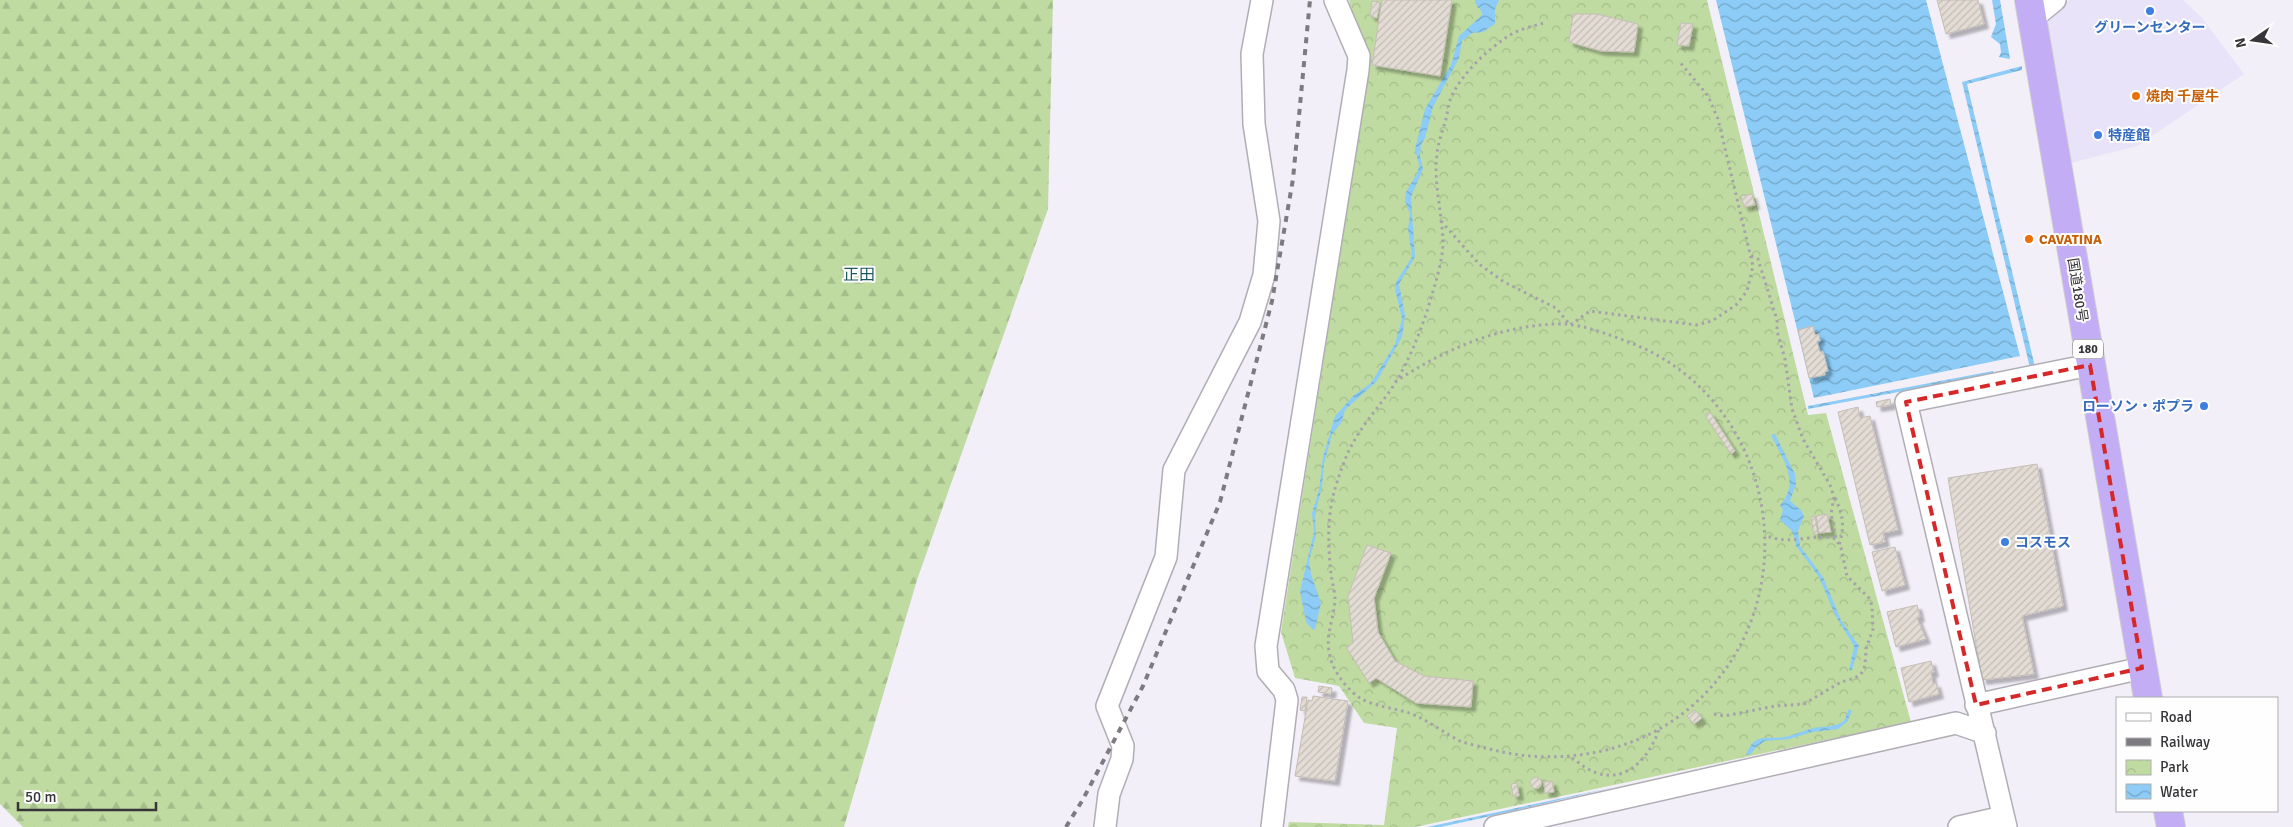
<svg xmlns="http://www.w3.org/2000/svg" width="2293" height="827" viewBox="0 0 2293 827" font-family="Signika,'Noto Sans JP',sans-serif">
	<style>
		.commercial { fill: #e9e3f9 }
		.forest { fill: url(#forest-firs) }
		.park { fill: url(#park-crowns) }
		.water { fill: url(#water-waves) }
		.building { fill: url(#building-hatch); stroke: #c5beb7; filter: url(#shadow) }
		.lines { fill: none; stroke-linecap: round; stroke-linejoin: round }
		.street-casing { stroke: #b1adb5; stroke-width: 24 }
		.highway-casing { stroke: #cfcfcf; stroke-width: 30 }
		.path { stroke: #a5a2a9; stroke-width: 3; stroke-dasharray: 2.5 4; stroke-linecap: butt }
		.street { stroke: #fff; stroke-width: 21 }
		.highway { stroke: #c3aef6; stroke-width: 28 }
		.rail { stroke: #7d7a80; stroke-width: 4; stroke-dasharray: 6 6; stroke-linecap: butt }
		.marked { fill: none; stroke: #d62828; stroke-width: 4; stroke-dasharray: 10 6; stroke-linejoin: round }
		.shop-dot { fill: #3f7fe0; stroke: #fefefe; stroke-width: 2 }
		.food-dot { fill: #e8710a; stroke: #fefefe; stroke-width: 2 }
		.labels { text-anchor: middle; stroke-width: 4; stroke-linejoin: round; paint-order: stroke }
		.shield { fill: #fefefe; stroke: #737174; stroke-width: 1 }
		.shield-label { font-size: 12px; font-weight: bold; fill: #373539 }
		.shop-label { font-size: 14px; font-weight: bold; fill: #366cbe; stroke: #fefefe; text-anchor: start }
		.food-label { font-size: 14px; font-weight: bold; fill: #c56008; stroke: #fefefe; text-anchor: start }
		.street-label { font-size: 14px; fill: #373539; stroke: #fefefe }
		.quarter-label { font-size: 16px; fill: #1d585d; stroke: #fefefe }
	</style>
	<defs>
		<pattern id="forest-firs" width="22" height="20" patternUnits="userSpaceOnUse" patternTransform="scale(1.25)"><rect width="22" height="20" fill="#bfdba1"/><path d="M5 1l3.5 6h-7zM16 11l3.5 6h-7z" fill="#a5bd8b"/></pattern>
		<pattern id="park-crowns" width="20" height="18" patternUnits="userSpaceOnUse" patternTransform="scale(1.25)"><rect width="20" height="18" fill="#bfdba1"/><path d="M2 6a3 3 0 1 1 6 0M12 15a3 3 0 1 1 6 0" fill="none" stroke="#a5bd8b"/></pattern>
		<pattern id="water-waves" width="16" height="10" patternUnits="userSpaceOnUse" patternTransform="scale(1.25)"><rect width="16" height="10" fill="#8cccf6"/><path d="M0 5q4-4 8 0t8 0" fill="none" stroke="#73a6c8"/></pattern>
		<pattern id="building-hatch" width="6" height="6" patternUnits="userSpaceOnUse" patternTransform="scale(1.25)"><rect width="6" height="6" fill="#e3dcd4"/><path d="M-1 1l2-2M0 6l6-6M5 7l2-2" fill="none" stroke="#c3bdb7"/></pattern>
		<filter id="shadow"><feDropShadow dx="4.5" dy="4.5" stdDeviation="1" flood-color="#0004"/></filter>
	</defs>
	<rect width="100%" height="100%" fill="#f3eff8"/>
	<path class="commercial" d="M2069,0h114l19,18 42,56 -107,72 -66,17 -26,-144z"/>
	<path class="forest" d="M0,0h1053l-5,209 -131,371 -73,247h-821l-23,-23z"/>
	<path class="park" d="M1349,0h358l101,415 18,-2 85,309 -496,105h-127l1,-5 95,3 13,-97 -33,-5 -25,-37 -44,-8 -14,-46 87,-557z"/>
	<path class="water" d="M1475,0h24l-4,9v15l-12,8 -11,1 -10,8 -3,17 -26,49 -8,31 -4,7 -1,11 3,13 -12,28 4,60 -16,27 6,31 -3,22 -25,44 -32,29 -3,11 -10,14 -8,29 -2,23 -7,27 1,22 -7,25 2,13 10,29 -6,26 -2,1 -7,-8 -6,-31 14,-59 -2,-19 7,-23 4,-33 12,-41 19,-21 17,-12 24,-39 7,-25 -7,-30 1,-7 16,-25 -4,-28 2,-15 -5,-13 1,-9 12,-20 1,-7 -4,-16 10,-40 26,-44 8,-29 23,-21v-3l-7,-9z
		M1716,0h210l94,356 -206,42z
		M1992,0h8l10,59 -11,-2 2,-5 -1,-8 -9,-7 5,-13z
		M2022,66v4l-55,14 68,283 -5,1 -68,-286z
		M1993,371l1,3 -186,35v-3z
		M1775,434l20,40 1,10 -6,17 11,9 3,6 -6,15 2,15 23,31 18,43 18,26 -7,24 -3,1 5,-25 -19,-31 -16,-38 -23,-31 -4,-15 -12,-11 3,-10 -3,-5c21,-23 2,-47 -9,-70z
		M1849,709l3,2 -5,11 -9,7 -26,3 -23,7 -24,2 -9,6 -5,7 -5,1c9,-23 19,-15 38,-18 9,-1 17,-6 26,-8 12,-4 22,0 34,-8z
		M1615,787l-142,33 -32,7h-14z"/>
	<path class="building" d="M1382,0h70l-12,76 -68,-11z
		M1937,0h41l6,24 -38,10z
		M1372,1l8,1 -3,16 -7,-2z
		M1573,14h24l41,10 -4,28 -33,-1 -32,-9z
		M1681,23l12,1 -4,22 -12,-1z
		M1752,194l3,11 -11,2 -3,-11z
		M1813,326l2,9 4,-1 1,7h-3l3,11 3,-1 5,20 -3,1v3l-16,3 -11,-48z
		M1890,399l1,6 -14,2 -1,-5z
		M1858,407l2,11 10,-2 28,114 -15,3 2,9 -15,3 -32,-133z
		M1710,412l25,39 -4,3 -26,-39z
		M2037,464l26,142 -41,10 12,58 -52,6 -34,-202z
		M1827,514l4,18 -12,1 -3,-17z
		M1815,516l3,18 -4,1 -3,-18z
		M1367,545l24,8 -17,45 4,34 17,29 29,15 49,5 -2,26 -55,-4 -40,-25 -7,5 -23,-36 7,-4 -5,-47z
		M1895,547l10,38 -23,6 -10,-39z
		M1917,605l3,12 -3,1 9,21 -30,8 -9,-35z
		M1931,661l3,11 -3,1 2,11 3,-1 3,11 -30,8 -8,-34z
		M1319,686l13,2 -1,6 -13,-2z
		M1313,696l35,5 -13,80 -40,-5 13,-76 4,1z
		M1302,697h5l-2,14 -5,-1z
		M1695,710l7,8 -8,6 -7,-8z
		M1530.5 783a5.5 5.5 0 1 1 11 0a5.5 5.5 0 1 1-11 0Z
		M1552,781l2,11 -9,1 -1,-11z
		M1517,783l2,13h-6l-2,-12z"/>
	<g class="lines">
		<defs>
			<path id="street" d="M2033,18l22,-18
				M1976,705l166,-37
				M1105,827l4,-33 13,-35 1,-13 -16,-40 59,-149 8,-87 76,-148 14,-47 5,-54 -15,-97 -2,-70 10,-54
				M1272,827l15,-127 -3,-10 -16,-19 -2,-25 92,-576 1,-14 -24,-56
				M1495,827l461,-104 29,10
				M1959,827l44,-10
				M2006,827l-100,-425 184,-37"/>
			<path id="highway" d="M2029,0l119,698
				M2168,811l3,16"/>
		</defs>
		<use href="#street" class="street-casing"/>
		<use href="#highway" class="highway-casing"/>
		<path class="path" d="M1441,221l38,43 25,18 52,26 14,17 20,-14 106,14 16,-4 24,-16 11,-14 6,-25 -35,-147 -10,-23 -29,-35
			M1751,256l7,3 19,61v11l8,28 7,50 11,30 27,46 4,12 -3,17 5,25
			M1395,382c48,-32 103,-56 161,-58 24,-1 48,9 70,17 152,55 187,260 66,365 -55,48 -136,62 -206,42 -8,-2 -18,-4 -26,-7 -16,-8 -31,-20 -48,-27 -16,-6 -37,-7 -52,-16 -11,-7 -23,-22 -28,-35 -9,-26 1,-38 3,-63 0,-8 -3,-18 -4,-27 -3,-27 -4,-54 3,-81 5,-16 11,-36 20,-51 12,-21 29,-39 42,-59 15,-26 27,-56 35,-84 5,-16 11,-37 12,-53 0,-30 -10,-61 -6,-91 1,-12 6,-24 9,-35 2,-9 3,-19 7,-26 13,-23 35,-44 57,-58 10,-6 23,-9 34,-12
			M1835,498c8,16 10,29 4,47
			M1714,714l10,2 51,-10 29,-2 37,-22 14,-4 6,-4 4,-8 1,-17 7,-20 -1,-23 -3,-8 -22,-22 -6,-28 -5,-9c-24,-7 -45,8 -71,-4
			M1572,758c5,3 10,8 16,11 34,19 61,-9 71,-40"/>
		<use href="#street" class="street"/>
		<use href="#highway" class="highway"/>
		<path class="rail" d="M1066,827l16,-26 61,-115 77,-184 52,-201 21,-122 17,-179"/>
	</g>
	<path class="marked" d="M2090,365l52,303 -166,37 -70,-303z"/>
	<g class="shop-dot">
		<circle cx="2150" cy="11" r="5"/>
		<circle cx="2098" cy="135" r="5"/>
		<circle cx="2204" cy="406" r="5"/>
		<circle cx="2005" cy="542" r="5"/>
	</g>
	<g class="food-dot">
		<circle cx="2136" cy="96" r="5"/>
		<circle cx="2029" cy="239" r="5"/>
	</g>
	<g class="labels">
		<rect class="shield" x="2073" y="339.5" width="30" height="19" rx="4"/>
		<g class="shield-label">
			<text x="2088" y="353">180</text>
		</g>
		<g class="shop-label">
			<text x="2150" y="32" text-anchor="middle">グリーンセンター</text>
			<text x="2108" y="140">特産館</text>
			<text x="2194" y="411" text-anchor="end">ローソン・ポプラ</text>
			<text x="2015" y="547">コスモス</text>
		</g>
		<g class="food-label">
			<text x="2146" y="101">焼肉 千屋牛</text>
			<text x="2039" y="244">CAVATINA</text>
		</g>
		<g class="street-label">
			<text transform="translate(2078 290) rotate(81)" y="5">国道180号</text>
		</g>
		<g class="quarter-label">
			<text x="859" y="280">正田</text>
		</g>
	</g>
	<rect x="2116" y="697" width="162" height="115" fill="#fefefe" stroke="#aeaeaf"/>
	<rect x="2126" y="713" width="25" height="8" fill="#ffffff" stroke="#aeaeaf"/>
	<text x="2160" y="722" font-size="15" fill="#373539">Road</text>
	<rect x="2126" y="738" width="25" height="8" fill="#7d7a80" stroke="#aeaeaf"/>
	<text x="2160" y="747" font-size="15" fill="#373539">Railway</text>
	<rect x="2126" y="760" width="25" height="15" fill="url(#park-crowns)" stroke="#aeaeaf"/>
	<text x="2160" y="772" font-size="15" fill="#373539">Park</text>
	<rect x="2126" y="784" width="25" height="15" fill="url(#water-waves)" stroke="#aeaeaf"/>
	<text x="2160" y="797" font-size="15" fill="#373539">Water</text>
	<g transform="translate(2253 40) rotate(257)" stroke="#fefefe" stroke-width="4" paint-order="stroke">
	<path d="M0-4L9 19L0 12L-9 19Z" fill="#373539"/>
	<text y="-8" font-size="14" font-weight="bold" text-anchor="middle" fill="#373539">N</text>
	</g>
	<path d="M18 802v8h138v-8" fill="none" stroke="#373539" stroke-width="2.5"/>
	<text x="25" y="802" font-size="15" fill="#373539" stroke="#fefefe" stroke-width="4" paint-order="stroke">50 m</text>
</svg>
